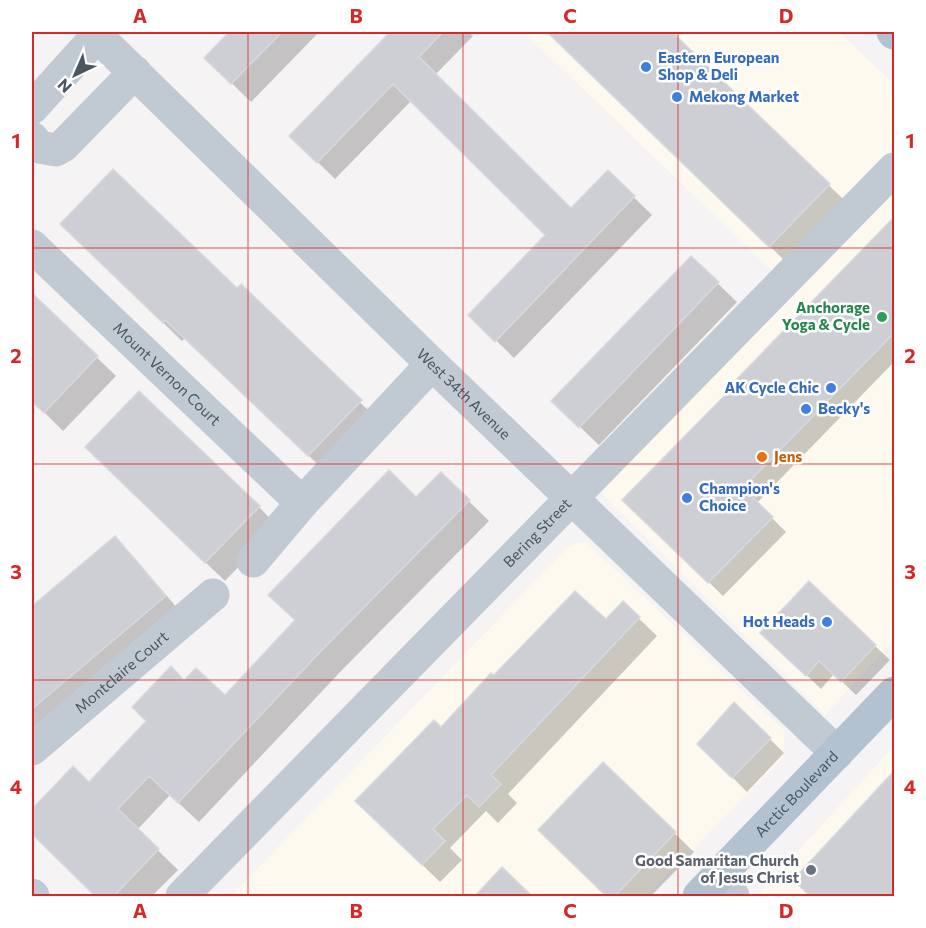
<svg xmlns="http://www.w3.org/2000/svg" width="926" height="928" viewBox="0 0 926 928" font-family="Commissioner,sans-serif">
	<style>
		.commercial { fill: #fdf9ef }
		.shadow { fill: #0003 }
		.building { fill: #cdcfd5; stroke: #d7d9de; stroke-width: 1.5 }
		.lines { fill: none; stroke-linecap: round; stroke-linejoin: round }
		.minor { stroke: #c1cad2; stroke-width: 33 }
		.major { stroke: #b3c2d1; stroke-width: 33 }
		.grid { fill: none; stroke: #d62828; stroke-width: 1.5; stroke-opacity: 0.55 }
		.shop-dot { fill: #3f7fe0; stroke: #fff; stroke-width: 2 }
		.leisure-dot { fill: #2e9e5b; stroke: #fff; stroke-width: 2 }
		.food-dot { fill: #e8710a; stroke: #fff; stroke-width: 2 }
		.worship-dot { fill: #6b7280; stroke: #fff; stroke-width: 2 }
		.labels { text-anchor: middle; stroke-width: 5; stroke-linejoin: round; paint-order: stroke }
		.shop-label { font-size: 15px; font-weight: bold; fill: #366cbe; stroke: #fff; text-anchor: start }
		.leisure-label { font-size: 15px; font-weight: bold; fill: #27864d; stroke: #fff; text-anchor: end }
		.street-label { font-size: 15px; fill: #4a5661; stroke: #fff }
		.food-label { font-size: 15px; font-weight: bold; fill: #c56008; stroke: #fff; text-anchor: start }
		.worship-label { font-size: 15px; font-weight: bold; fill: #5b616d; stroke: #fff; text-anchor: end }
		.neatline { fill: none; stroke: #d62828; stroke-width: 2 }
		.grid-label { font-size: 20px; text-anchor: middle; font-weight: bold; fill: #d62828 }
	</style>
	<rect width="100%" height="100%" fill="#f5f3f3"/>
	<path class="commercial" d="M524,32h315l55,52v556l-69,75 -226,-224 195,-199z
		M586,542l199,189 -2,27 -137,138h-415l339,-351z
		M894,746v150h-137z"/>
	<path class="shadow" d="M231,32h88l-68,70 -45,-44z
		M392,32h76l5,4 -38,39 136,135 37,-38 44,43 -138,143 -44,-43 77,-80 -135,-135 -77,79 -44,-43z
		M549,32h121l173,167 -59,61z
		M894,219v143l-137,141 29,29 -63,64 -98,-96 112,-115 -2,-2z
		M81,243l156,47 142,130 -51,54 -143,-136 -3,3z
		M691,258l46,44 -138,143 -46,-44z
		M32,295l84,81 -53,55 -31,-31z
		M105,466l154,41 18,19 -52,55z
		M441,474l48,47 -147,149 -143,152 -29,-27 -33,35 41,40 -26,26h-54l-66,-63v-21l41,-44 16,16 96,-102 40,15z
		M115,538l18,18 50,59 -151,128v-135z
		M809,584l81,76 -34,35 -22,-21 -13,15 -44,-42z
		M623,603l34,33 -149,158 9,9 -19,20 -12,-12 -36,37 12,12 -22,22 -65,-63 66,-90 53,-52 112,-55z
		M734,704l50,49 -37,39 -48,-48z
		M603,764l91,88 -43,44h-43z
		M894,773v123h-82l-17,-16z"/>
	<path class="building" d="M229,32h53l-51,52 -27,-26z
		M390,32h53l-24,25 152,151 37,-38 27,26 -140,146 -27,-27 77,-80 -152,-151 -76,79 -28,-27z
		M547,32h125l158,152 -61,63z
		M113,169l124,119 4,-4 121,116 -54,56 -143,-136 -2,3 -103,-99z
		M894,217v116l-151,155 30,29 -65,66 -86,-83 113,-115 -2,-2z
		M691,256l28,26 -140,146 -28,-27z
		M32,293l66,63 -54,57 -12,-11z
		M139,391l121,115 -55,57 -120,-116z
		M389,470l27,27 25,-25 29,28 -148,150 -144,153 -29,-27 -31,33 41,40 -46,48h-17l-64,-63v-25l41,-43 16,16 57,-61 -14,-14 39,-41 13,14 12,-12 29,27 70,-75 -27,-25z
		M115,536l51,60 -134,113v-103z
		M809,581l67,64 -35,37 -22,-21 -13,15 -46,-43z
		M575,591l31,28 17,-18 17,16 -149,158 10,9 -22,23 -12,-12 -34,34 12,12 -23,24 -67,-64 79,-81 7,7 50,-54 3,2z
		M734,702l37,36 -39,40 -35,-34z
		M603,762l73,70 -62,65h-7l-69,-67z
		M894,771v126h-83l-18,-17z
		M502,867l31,30h-59z"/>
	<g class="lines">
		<g class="minor">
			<path id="s1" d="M93,32l339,332 405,389"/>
			<path d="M32,108l65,-72"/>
			<path d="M32,138l7,9 17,3 7,-4 72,-74"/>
			<path id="s2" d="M32,246l270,257"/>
			<path d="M253,561l49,-58 130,-139"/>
			<path id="s3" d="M32,749l181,-154"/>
			<path d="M715,879l18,17"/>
			<path d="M32,895l1,1"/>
			<path id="s4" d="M182,896l712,-727"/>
		</g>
		<g class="major">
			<path d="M893,32l1,1"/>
			<path id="s5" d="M699,896l195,-203"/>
		</g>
	</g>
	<path class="grid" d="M248,32v864M463,32v864M678,32v864M32,248h862M32,464h862M32,680h862"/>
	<g class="shop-dot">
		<circle cx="646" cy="67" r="6"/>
		<circle cx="677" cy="97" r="6"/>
		<circle cx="831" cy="388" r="6"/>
		<circle cx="806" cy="409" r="6"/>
		<circle cx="687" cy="498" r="6"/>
		<circle cx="827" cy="622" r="6"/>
	</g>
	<circle class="leisure-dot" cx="882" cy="317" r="6"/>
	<circle class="food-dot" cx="762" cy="457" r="6"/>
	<circle class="worship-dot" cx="811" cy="870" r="6"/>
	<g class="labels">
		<g class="shop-label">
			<text x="658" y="63">Eastern European<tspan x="658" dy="17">Shop &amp; Deli</tspan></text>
			<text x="689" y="102">Mekong Market</text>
			<text x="819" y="393" text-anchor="end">AK Cycle Chic</text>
			<text x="818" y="414">Becky's</text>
			<text x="699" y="494">Champion's<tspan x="699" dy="17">Choice</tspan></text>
			<text x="815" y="627" text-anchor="end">Hot Heads</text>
		</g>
		<g class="leisure-label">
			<text x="870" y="313">Anchorage<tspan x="870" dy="17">Yoga &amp; Cycle</tspan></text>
		</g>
		<g class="street-label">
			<text dy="5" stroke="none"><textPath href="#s2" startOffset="186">Mount Vernon Court</textPath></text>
			<text dy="5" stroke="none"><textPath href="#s1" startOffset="518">West 34th Avenue</textPath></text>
			<text dy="5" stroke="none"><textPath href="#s4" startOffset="508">Bering Street</textPath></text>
			<text dy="5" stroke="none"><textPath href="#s3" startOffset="118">Montclaire Court</textPath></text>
			<text dy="5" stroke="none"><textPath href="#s5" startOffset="141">Arctic Boulevard</textPath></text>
		</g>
		<g class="food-label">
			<text x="774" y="462">Jens</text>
		</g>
		<g class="worship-label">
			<text x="799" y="866">Good Samaritan Church<tspan x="799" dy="17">of Jesus Christ</tspan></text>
		</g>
	</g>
	<rect width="926" height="928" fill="none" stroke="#ffffff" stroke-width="66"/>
	<g transform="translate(75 75) rotate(224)" stroke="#ffffff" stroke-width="4.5" paint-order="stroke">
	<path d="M0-4.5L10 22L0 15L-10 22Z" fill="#4a5661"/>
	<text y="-9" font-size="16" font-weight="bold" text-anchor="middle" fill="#4a5661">N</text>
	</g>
	<rect x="33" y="33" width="860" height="862" class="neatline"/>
	<g class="grid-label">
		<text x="140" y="23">A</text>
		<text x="356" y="23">B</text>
		<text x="570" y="23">C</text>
		<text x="786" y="23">D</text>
		<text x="16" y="148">1</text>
		<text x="910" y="148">1</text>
		<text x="16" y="363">2</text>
		<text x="910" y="363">2</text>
		<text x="16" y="579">3</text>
		<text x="910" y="579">3</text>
		<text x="16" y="794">4</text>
		<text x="910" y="794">4</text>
		<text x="140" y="918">A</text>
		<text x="356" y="918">B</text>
		<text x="570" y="918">C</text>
		<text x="786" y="918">D</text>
	</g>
</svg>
